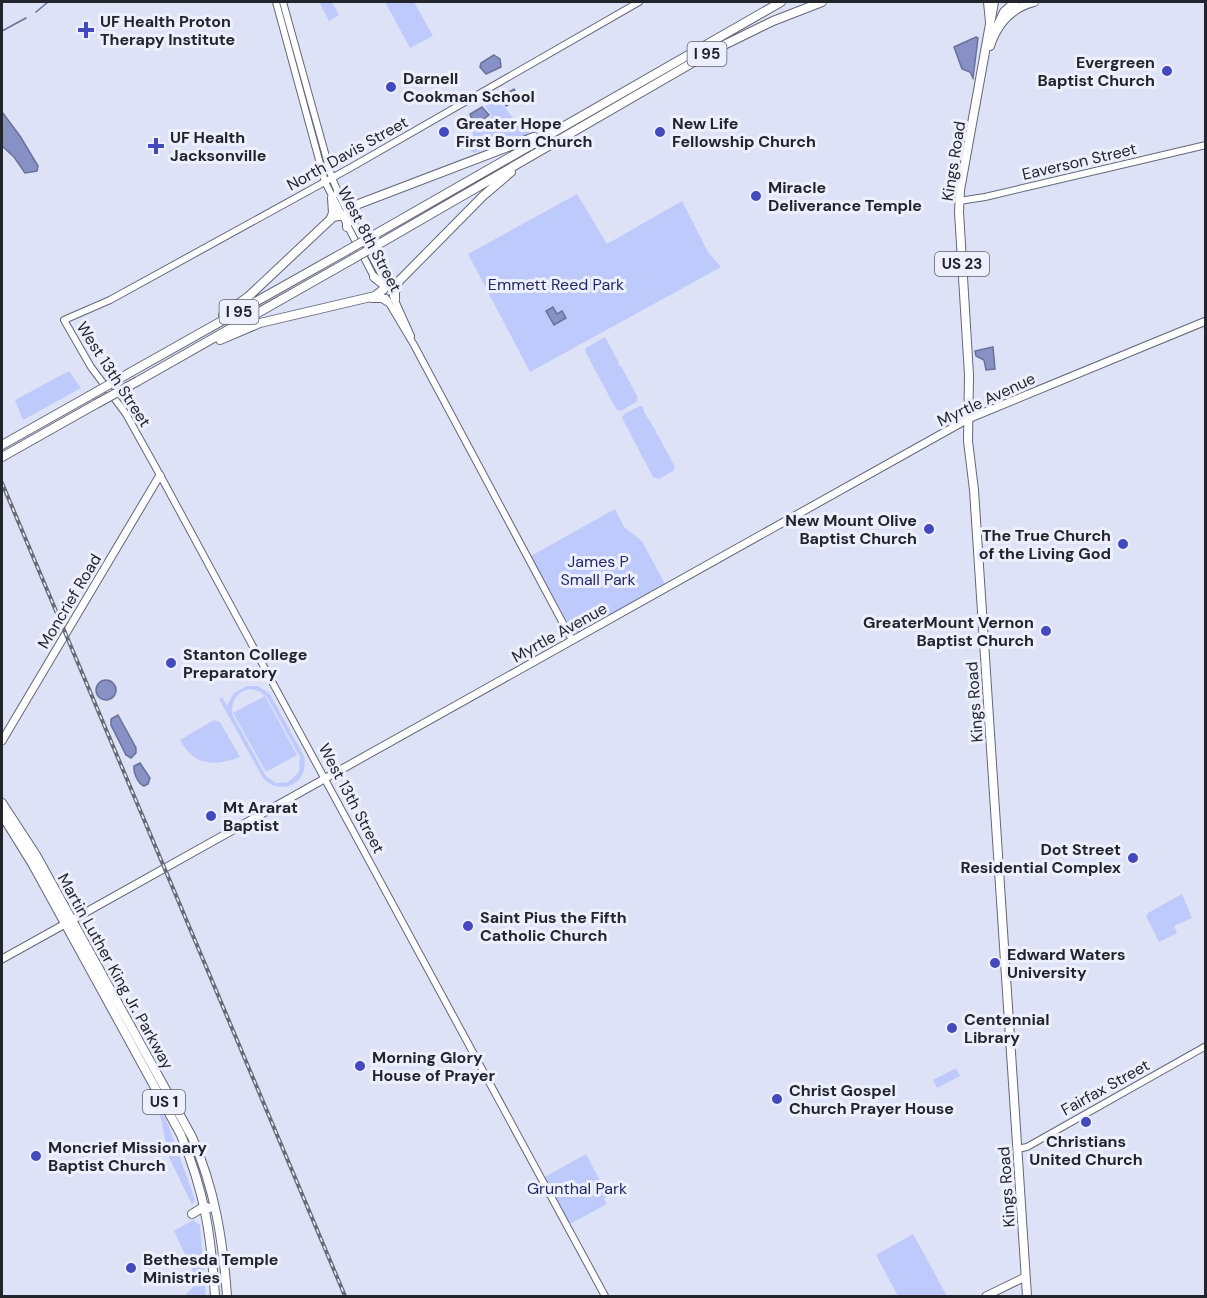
<svg xmlns="http://www.w3.org/2000/svg" width="1207" height="1298" viewBox="0 0 1207 1298" font-family="'DM Sans',sans-serif">
	<style>
		.green { fill: #bfcafc; fill-rule: evenodd }
		.water { fill: #8791c5; stroke: #697197; stroke-width: 1.5 }
		.lines { fill: none; stroke-linecap: round; stroke-linejoin: round }
		.stream { stroke: #697197; stroke-width: 1.5 }
		.tertiary-casing { stroke: #636778; stroke-width: 8 }
		.secondary-casing { stroke: #636778; stroke-width: 9 }
		.primary-casing { stroke: #636778; stroke-width: 10 }
		.trunk-casing { stroke: #636778; stroke-width: 10 }
		.motorway-casing { stroke: #636778; stroke-width: 10 }
		.tertiary { stroke: #fff; stroke-width: 6 }
		.secondary { stroke: #fff; stroke-width: 7 }
		.primary { stroke: #fff; stroke-width: 8 }
		.trunk { stroke: #fff; stroke-width: 8 }
		.motorway { stroke: #fff; stroke-width: 8 }
		.rail-casing { stroke: #686b76; stroke-width: 4 }
		.rail { stroke: #edf0fc; stroke-width: 1.5; stroke-dasharray: 4.5; stroke-linecap: butt }
		.motorway-bridge-casing { stroke: #636778; stroke-width: 10; stroke-linecap: butt }
		.motorway-bridge { stroke: #fff; stroke-width: 8 }
		.poi-dot { fill: #4449be; stroke: #edf0fc; stroke-width: 2 }
		.labels { text-anchor: middle; stroke-width: 6; stroke-linejoin: round; paint-order: stroke }
		.shield { fill: #edf0fc; stroke: #60626a; stroke-width: 1.5 }
		.shield-label { font-size: 15px; font-weight: bold; fill: #23252c }
		.poi-label { font-size: 16px; font-weight: bold; fill: #23252c; stroke: #edf0fc; text-anchor: start }
		.street-label { font-size: 16px; fill: #23252c; stroke: #edf0fc }
		.park-label { font-size: 16px; fill: #242867; stroke: #edf0fc }
	</style>
	<rect width="100%" height="100%" fill="#dee2f6"/>
	<path class="green" d="M319,2h13l7,13 -10,6z
		M385,2h29l19,34 -23,12z
		M495,95l21,27 17,-6 8,12 -38,17 -5,-2 -24,10 -4,-3 -1,-8 4,-7 -2,-7 21,-12 -10,-15z
		M577,194l30,50 75,-43 26,51 13,15 -191,105 -62,-118z
		M605,337l14,26 -1,2 3,1 17,32 -2,4 -15,9 -5,-2 -31,-58 1,-3z
		M69,371l12,17 -58,32 -8,-20z
		M640,406h3l1,6 12,19v3l2,1 17,32 -2,4 -14,8 -6,-2 -31,-59 2,-4z
		M615,509l9,18 18,14 23,43 -86,48h-6l-42,-76z
		M247,686h11l12,8 34,62c6,26 -22,42 -41,22l-44,-79 3,-2 5,9 7,-13zM250,689l9,2 8,6 33,60 -1,15 -11,10 -12,1 -10,-7 -33,-60c-3,-14 3,-24 17,-27z
		M265,696l32,59 -31,17 -33,-59z
		M214,720l6,2 20,35c-26,10 -46,9 -60,-17z
		M1182,894l10,24 -18,8 3,7 -18,9 -13,-26 2,-3z
		M956,1068l4,8 -23,12 -4,-8z
		M158,1105l10,19 27,76 -3,5 -23,-48z
		M586,1154l22,42 -4,3 3,5 -37,20 -27,-46z
		M193,1220l7,5 6,71h-19l-1,-2 12,-12 -24,-51z
		M913,1234l34,62h-49l-22,-41z"/>
	<path class="water" d="M976,37l2,1 -5,40 -3,-6 -8,-3 -8,-22z
		M494,55l6,4 1,8 -15,7 -6,-7 1,-4z
		M514,89l5,10 -13,7 -4,-10z
		M482,107l7,8 -9,7h-7l-3,-8z
		M2,112l18,24 18,30 -1,5 -12,2 -11,-16 -12,-11z
		M553,307l4,7 5,-3 4,7 -12,7 -8,-14z
		M993,347l2,22 -9,1 -2,-10 -8,-4 -1,-5z
		M96 690a10 10 0 1 1 20 0a10 10 0 1 1-20 0Z
		M118,715l18,33v5l-5,5 -5,-3 -15,-30v-6z
		M140,763l10,15 -2,6 -4,2c-6,-2 -11,-14 -10,-20z"/>
	<g class="lines">
		<path class="stream" d="M36,12l12,-10
			M2,31l24,-13"/>
		<defs>
			<path id="tertiary" d="M276,2l49,180 50,97
				M283,2l49,176 10,23 42,78
				M959,201l26,-4 221,-52
				M393,296l18,40
				M386,298l28,47 158,295
				M1017,1149l10,-2 179,-101
				M605,1296l-445,-821 -34,-61 -35,-47 -27,-47 46,-20 240,-132 289,-166"/>
			<path id="secondary" d="M2,741l158,-266
				M72,920l896,-501 238,-98
				M2,959l63,-35
				M986,1296l39,-19"/>
			<path id="primary" d="M994,2l-34,188 -1,22 10,163 -1,66 6,49 53,806
				M990,46c7,-22 21,-38 44,-44"/>
			<path id="trunk" d="M2,803l34,52 156,282c23,52 31,104 35,159
				M2,815l31,50 148,270c24,58 30,100 34,161
				M192,1214l13,-8 4,2"/>
			<path id="motorway" d="M988,2l2,20
				M996,29l8,-17 11,-10
				M338,193l10,9 8,3
				M330,220l3,-7 -1,-15
				M347,227v-14l9,-8 178,-68
				M374,235l407,-233
				M379,244l339,-196 55,-27 49,-19
				M374,277l11,9h7l7,-5 84,-85 28,-24
				M372,298h10l5,3
				M395,299v-7l4,-11
				M223,315l26,-19 84,-79 11,-2 10,7
				M220,340l40,-17 115,-27 9,-7 -1,-14
				M131,372l215,-121
				M138,381l213,-121
				M2,445l87,-49
				M2,457l94,-53"/>
		</defs>
		<use href="#tertiary" class="tertiary-casing"/>
		<use href="#secondary" class="secondary-casing"/>
		<use href="#primary" class="primary-casing"/>
		<use href="#trunk" class="trunk-casing"/>
		<use href="#motorway" class="motorway-casing"/>
		<use href="#tertiary" class="tertiary"/>
		<use href="#secondary" class="secondary"/>
		<use href="#primary" class="primary"/>
		<use href="#trunk" class="trunk"/>
		<use href="#motorway" class="motorway"/>
		<defs>
			<path id="rail" d="M2,483l343,813"/>
		</defs>
		<use href="#rail" class="rail-casing"/>
		<use href="#rail" class="rail"/>
		<defs>
			<path id="motorway-bridge" d="M346,251l28,-16
				M351,260l28,-16
				M89,396l42,-24
				M96,404l42,-23"/>
		</defs>
		<use href="#motorway-bridge" class="motorway-bridge-casing"/>
		<use href="#motorway-bridge" class="motorway-bridge"/>
	</g>
	<g class="poi-dot">
		<path d="M83 21h6v6h6v6h-6v6h-6v-6h-6v-6h6z"/>
		<circle cx="1167" cy="71" r="6"/>
		<circle cx="391" cy="87" r="6"/>
		<circle cx="444" cy="132" r="6"/>
		<circle cx="660" cy="132" r="6"/>
		<path d="M153 137h6v6h6v6h-6v6h-6v-6h-6v-6h6z"/>
		<circle cx="756" cy="196" r="6"/>
		<circle cx="929" cy="529" r="6"/>
		<circle cx="1123" cy="544" r="6"/>
		<circle cx="1046" cy="631" r="6"/>
		<circle cx="171" cy="663" r="6"/>
		<circle cx="211" cy="816" r="6"/>
		<circle cx="1133" cy="858" r="6"/>
		<circle cx="468" cy="926" r="6"/>
		<circle cx="995" cy="963" r="6"/>
		<circle cx="952" cy="1028" r="6"/>
		<circle cx="360" cy="1066" r="6"/>
		<circle cx="777" cy="1099" r="6"/>
		<circle cx="1086" cy="1122" r="6"/>
		<circle cx="36" cy="1156" r="6"/>
		<circle cx="131" cy="1268" r="6"/>
	</g>
	<g class="labels">
		<g class="shield">
			<rect x="687.5" y="42" width="39" height="24" rx="4.5"/>
			<rect x="935" y="252" width="54" height="24" rx="4.5"/>
			<rect x="219.5" y="300" width="39" height="24" rx="4.5"/>
			<rect x="143" y="1090" width="42" height="24" rx="4.5"/>
		</g>
		<g class="shield-label">
			<text x="707" y="59">I 95</text>
			<text x="962" y="269">US 23</text>
			<text x="239" y="317">I 95</text>
			<text x="164" y="1107">US 1</text>
		</g>
		<g class="poi-label">
			<text x="100" y="27">UF Health Proton<tspan x="100" dy="18">Therapy Institute</tspan></text>
			<text x="1155" y="68" text-anchor="end">Evergreen<tspan x="1155" dy="18">Baptist Church</tspan></text>
			<text x="403" y="84">Darnell<tspan x="403" dy="18">Cookman School</tspan></text>
			<text x="456" y="129">Greater Hope<tspan x="456" dy="18">First Born Church</tspan></text>
			<text x="672" y="129">New Life<tspan x="672" dy="18">Fellowship Church</tspan></text>
			<text x="170" y="143">UF Health<tspan x="170" dy="18">Jacksonville</tspan></text>
			<text x="768" y="193">Miracle<tspan x="768" dy="18">Deliverance Temple</tspan></text>
			<text x="917" y="526" text-anchor="end">New Mount Olive<tspan x="917" dy="18">Baptist Church</tspan></text>
			<text x="1111" y="541" text-anchor="end">The True Church<tspan x="1111" dy="18">of the Living God</tspan></text>
			<text x="1034" y="628" text-anchor="end">GreaterMount Vernon<tspan x="1034" dy="18">Baptist Church</tspan></text>
			<text x="183" y="660">Stanton College<tspan x="183" dy="18">Preparatory</tspan></text>
			<text x="223" y="813">Mt Ararat<tspan x="223" dy="18">Baptist</tspan></text>
			<text x="1121" y="855" text-anchor="end">Dot Street<tspan x="1121" dy="18">Residential Complex</tspan></text>
			<text x="480" y="923">Saint Pius the Fifth<tspan x="480" dy="18">Catholic Church</tspan></text>
			<text x="1007" y="960">Edward Waters<tspan x="1007" dy="18">University</tspan></text>
			<text x="964" y="1025">Centennial<tspan x="964" dy="18">Library</tspan></text>
			<text x="372" y="1063">Morning Glory<tspan x="372" dy="18">House of Prayer</tspan></text>
			<text x="789" y="1096">Christ Gospel<tspan x="789" dy="18">Church Prayer House</tspan></text>
			<text x="1086" y="1147" text-anchor="middle">Christians<tspan x="1086" dy="18">United Church</tspan></text>
			<text x="48" y="1153">Moncrief Missionary<tspan x="48" dy="18">Baptist Church</tspan></text>
			<text x="143" y="1265">Bethesda Temple<tspan x="143" dy="18">Ministries</tspan></text>
		</g>
		<g class="street-label">
			<text transform="translate(347 153) rotate(-29)" y="6">North Davis Street</text>
			<text transform="translate(953 161) rotate(-81)" y="6">Kings Road</text>
			<text transform="translate(1079 161) rotate(-13)" y="6">Eaverson Street</text>
			<text transform="translate(370 239) rotate(62)" y="6">West 8th Street</text>
			<text transform="translate(114 374) rotate(57)" y="6">West 13th Street</text>
			<text transform="translate(986 399) rotate(-25)" y="6">Myrtle Avenue</text>
			<text transform="translate(69 601) rotate(-59)" y="6">Moncrief Road</text>
			<text transform="translate(559 632) rotate(-29)" y="6">Myrtle Avenue</text>
			<text transform="translate(974 702) rotate(-94)" y="6">Kings Road</text>
			<text transform="translate(352 798) rotate(62)" y="6">West 13th Street</text>
			<text transform="translate(116 971) rotate(61)" y="6">Martin Luther King Jr. Parkway</text>
			<text transform="translate(1105 1087) rotate(-29)" y="6">Fairfax Street</text>
			<text transform="translate(1006 1187) rotate(-94)" y="6">Kings Road</text>
		</g>
		<g class="park-label">
			<text x="556" y="290">Emmett Reed Park</text>
			<text x="598" y="567">James P<tspan x="598" dy="18">Small Park</tspan></text>
			<text x="577" y="1194">Grunthal Park</text>
		</g>
	</g>
	<rect width="1207" height="1298" fill="none" stroke="#23252c" stroke-width="6"/>
</svg>
